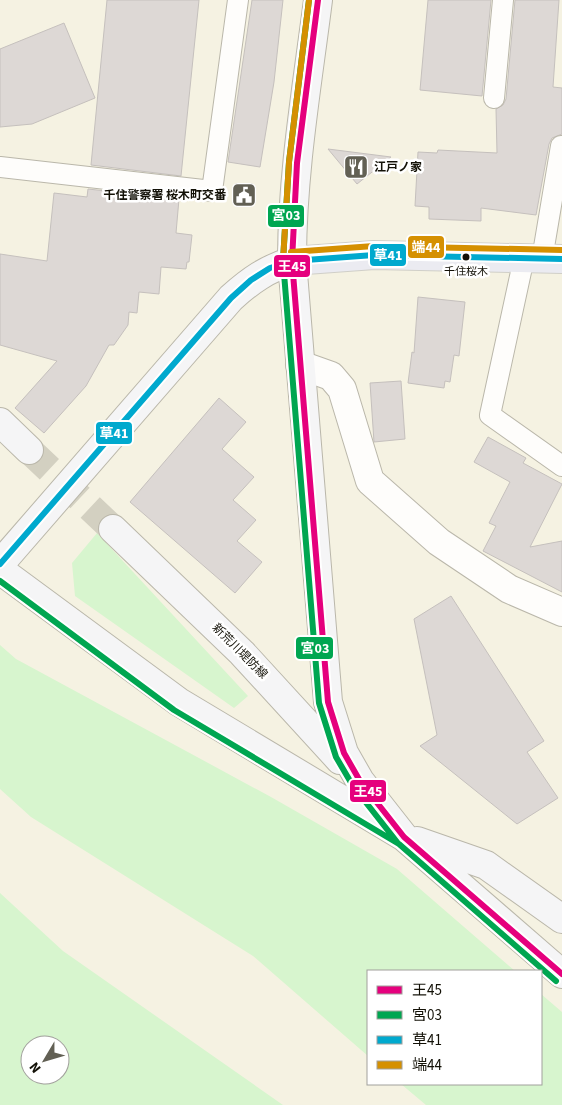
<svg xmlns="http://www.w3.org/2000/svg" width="562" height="1105" viewBox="0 0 562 1105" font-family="'Source Sans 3','Noto Sans JP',sans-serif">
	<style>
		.green { fill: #d7f5ce; fill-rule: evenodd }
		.building { fill: #ddd8d5; stroke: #c5c0bd }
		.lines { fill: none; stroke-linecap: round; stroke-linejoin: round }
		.secondary-tunnel { stroke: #d3d0c1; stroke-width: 28; stroke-dasharray: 28 14; stroke-linecap: butt }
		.service-casing { stroke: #bab7aa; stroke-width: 22 }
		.minor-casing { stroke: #bab7aa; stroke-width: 30 }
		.secondary-casing { stroke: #bab7aa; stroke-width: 30 }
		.primary-casing { stroke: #d0cfc8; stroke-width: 30 }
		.service { stroke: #fefdfb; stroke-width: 20 }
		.minor { stroke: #fefdfb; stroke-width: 28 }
		.secondary { stroke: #f5f5f6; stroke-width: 28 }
		.primary { stroke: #ebebf1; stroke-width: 28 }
		.bus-1-casing { stroke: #fff; stroke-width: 10 }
		.bus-2-casing { stroke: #fff; stroke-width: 10 }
		.bus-3-casing { stroke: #fff; stroke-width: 10 }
		.bus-4-casing { stroke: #fff; stroke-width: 10 }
		.bus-1 { stroke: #e5007d; stroke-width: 6 }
		.bus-2 { stroke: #00a651; stroke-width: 6 }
		.bus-3 { stroke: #00a9ce; stroke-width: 6 }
		.bus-4 { stroke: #d59001; stroke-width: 6 }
		.bus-dot { fill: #131107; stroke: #fff; stroke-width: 2 }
		.labels { text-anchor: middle; stroke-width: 5; stroke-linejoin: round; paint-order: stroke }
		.bus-label { font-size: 11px; fill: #131107; stroke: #fff }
		.poi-label { font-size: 12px; font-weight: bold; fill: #131107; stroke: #fff; text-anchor: start }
		.street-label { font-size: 12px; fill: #131107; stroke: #fff }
		.line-badge { stroke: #fff; stroke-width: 2 }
		.badge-label { font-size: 14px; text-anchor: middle; font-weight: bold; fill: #fff }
	</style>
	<rect width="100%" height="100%" fill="#f5f2e2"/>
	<path class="green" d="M97,533l151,163 -14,12 -159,-112 -3,-33z
		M0,645l16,14 255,138 126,72 118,102h-147v85l-115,-100 -222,-139 -31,-28z
		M0,893l63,58 220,154h-283zM30,1045h30v30h-30z
		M541,994l21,18v93h-136l-25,-21h140z"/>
	<path class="building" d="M107,0h92l-18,176 -90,-11z
		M252,0h31l-9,82 -14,85 -32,-5z
		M428,0h63l-9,96 -62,-6z
		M515,0h44l-6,87 9,1v46l-10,4 -3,6 -13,71 -55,-7v13l-52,-2v-12l-14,-1 3,-54 19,1 1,-3 59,3 -1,-44 7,-4 3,-6z
		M64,23l31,75 -63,26 -32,3v-78z
		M328,149l63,8 -34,27z
		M88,189l91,10 -3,34 16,2 -3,27h-2l-1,7 -25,-2 -2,27 -20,-2 -2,21 -8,-1 -1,13 -14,20h-5l-23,41 -42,47 -29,-25 42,-47 -57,-16v-91l47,7 7,-68 33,4z
		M418,297l47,5 -6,54 -5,-1 -4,27 -5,-1 -1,7 -36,-5 4,-31 2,1z
		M401,381l4,58 -31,3 -4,-59z
		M219,398l27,24 -24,27 32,28 -21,23 23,20 -19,21 25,21 -27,31 -105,-91z
		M488,437l38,21 -3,5 39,21 -32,63 32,-6v51l-79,-41 13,-25 -7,-3 21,-41 -36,-20z
		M451,596l93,145 -17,11 31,46 -41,26 -97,-78 17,-11 -23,-116z"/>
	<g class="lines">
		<path class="secondary-tunnel" d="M29,450l84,79"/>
		<defs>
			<path id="service" d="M494,98l9,-98
				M0,167l212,24 26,-191
				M524,258l-34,157 72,51
				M542,259l19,-113"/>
			<path id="minor" d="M300,365l31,11 11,13 28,92 69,61 70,47 53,23"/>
			<path id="secondary" d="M318,0c-11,87 -26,173 -26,261l36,441 16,51 16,28 44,56
				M0,422l29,28
				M113,529l129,124 98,107
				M0,564l231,-266c20,-18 36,-29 61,-37
				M0,570l179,132 225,135 158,137
				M417,841l69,24 76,54"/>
			<path id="primary" d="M292,261l82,-6 188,4"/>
		</defs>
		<use href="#service" class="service-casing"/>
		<use href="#minor" class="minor-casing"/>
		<use href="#secondary" class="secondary-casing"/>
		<use href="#primary" class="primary-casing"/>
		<use href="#service" class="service"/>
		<use href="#minor" class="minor"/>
		<use href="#secondary" class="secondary"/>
		<use href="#primary" class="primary"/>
		<defs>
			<path id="bus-1" d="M318,0l-21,163 -5,98 36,441 16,51 16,28 44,56 158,137"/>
			<path id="bus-2" d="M309,0l-20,162 -6,99 36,442 17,54 17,29 44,56
				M0,581l174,129 225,134 157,137"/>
			<path id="bus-3" d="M0,564l231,-266 20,-18 19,-12 22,-7 82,-6 188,4"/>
			<path id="bus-4" d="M291,252l83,-6 188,4
				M283,261l6,-99 20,-162"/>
		</defs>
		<use href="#bus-1" class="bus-1-casing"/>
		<use href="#bus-2" class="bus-2-casing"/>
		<use href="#bus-3" class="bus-3-casing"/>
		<use href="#bus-4" class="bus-4-casing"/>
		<use href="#bus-1" class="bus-1"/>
		<use href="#bus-2" class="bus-2"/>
		<use href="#bus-3" class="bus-3"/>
		<use href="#bus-4" class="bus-4"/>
	</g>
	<defs>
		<symbol id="restaurant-square" viewBox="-11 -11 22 22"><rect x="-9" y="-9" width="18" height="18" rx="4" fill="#626054" stroke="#fff"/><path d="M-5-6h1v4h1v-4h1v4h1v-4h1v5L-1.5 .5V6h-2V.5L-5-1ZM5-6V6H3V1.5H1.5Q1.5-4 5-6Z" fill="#fff"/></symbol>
		<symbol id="civic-square" viewBox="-11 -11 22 22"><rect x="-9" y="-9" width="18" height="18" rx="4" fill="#626054" stroke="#fff"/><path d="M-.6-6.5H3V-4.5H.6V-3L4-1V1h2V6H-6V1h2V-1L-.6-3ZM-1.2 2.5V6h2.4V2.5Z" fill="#fff"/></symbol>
	</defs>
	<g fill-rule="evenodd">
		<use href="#restaurant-square" x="342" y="153" width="28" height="28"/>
		<use href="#civic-square" x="230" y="181" width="28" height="28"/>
	</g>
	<circle class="bus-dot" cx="466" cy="257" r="4.5"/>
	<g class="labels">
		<g class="bus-label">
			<text x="466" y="275">千住桜木</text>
		</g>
		<g class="poi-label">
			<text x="374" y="171">江戸ノ家</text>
			<text x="226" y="199" text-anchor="end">千住警察署 桜木町交番</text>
		</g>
		<g class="street-label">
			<text transform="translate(240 651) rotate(45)" y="4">新荒川堤防線</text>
		</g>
	</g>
	<g class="line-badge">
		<rect x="267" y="204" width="38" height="24" rx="5" fill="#00a651"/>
		<rect x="407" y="235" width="38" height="24" rx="5" fill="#d59001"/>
		<rect x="369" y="243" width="38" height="24" rx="5" fill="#00a9ce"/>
		<rect x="273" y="254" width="38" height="24" rx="5" fill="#e5007d"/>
		<rect x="95" y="421" width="38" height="24" rx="5" fill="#00a9ce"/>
		<rect x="295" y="636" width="39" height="24" rx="5" fill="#00a651"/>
		<rect x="349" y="779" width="38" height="24" rx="5" fill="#e5007d"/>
	</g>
	<g class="badge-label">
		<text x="286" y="220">宮03</text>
		<text x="426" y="252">端44</text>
		<text x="388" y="260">草41</text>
		<text x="292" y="271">王45</text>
		<text x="114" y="438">草41</text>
		<text x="315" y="653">宮03</text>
		<text x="368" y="796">王45</text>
	</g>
	<rect x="367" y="970" width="175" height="115" fill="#ffffff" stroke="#a1a09c"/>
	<rect x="377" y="986" width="25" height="8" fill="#e5007d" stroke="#a1a09c"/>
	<text x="412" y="995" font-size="15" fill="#131107">王45</text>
	<rect x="377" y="1011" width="25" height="8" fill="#00a651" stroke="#a1a09c"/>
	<text x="412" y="1020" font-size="15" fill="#131107">宮03</text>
	<rect x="377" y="1036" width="25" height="8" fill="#00a9ce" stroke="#a1a09c"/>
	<text x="412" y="1045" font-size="15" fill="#131107">草41</text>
	<rect x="377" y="1061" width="25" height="8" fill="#d59001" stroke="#a1a09c"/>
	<text x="412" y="1070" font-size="15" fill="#131107">端44</text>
	<g transform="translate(45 1060) rotate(232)"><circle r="24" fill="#ffffff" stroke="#a1a09c"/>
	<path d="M0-4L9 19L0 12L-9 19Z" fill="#626054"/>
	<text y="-8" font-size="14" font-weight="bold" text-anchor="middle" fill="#131107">N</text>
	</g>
</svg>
